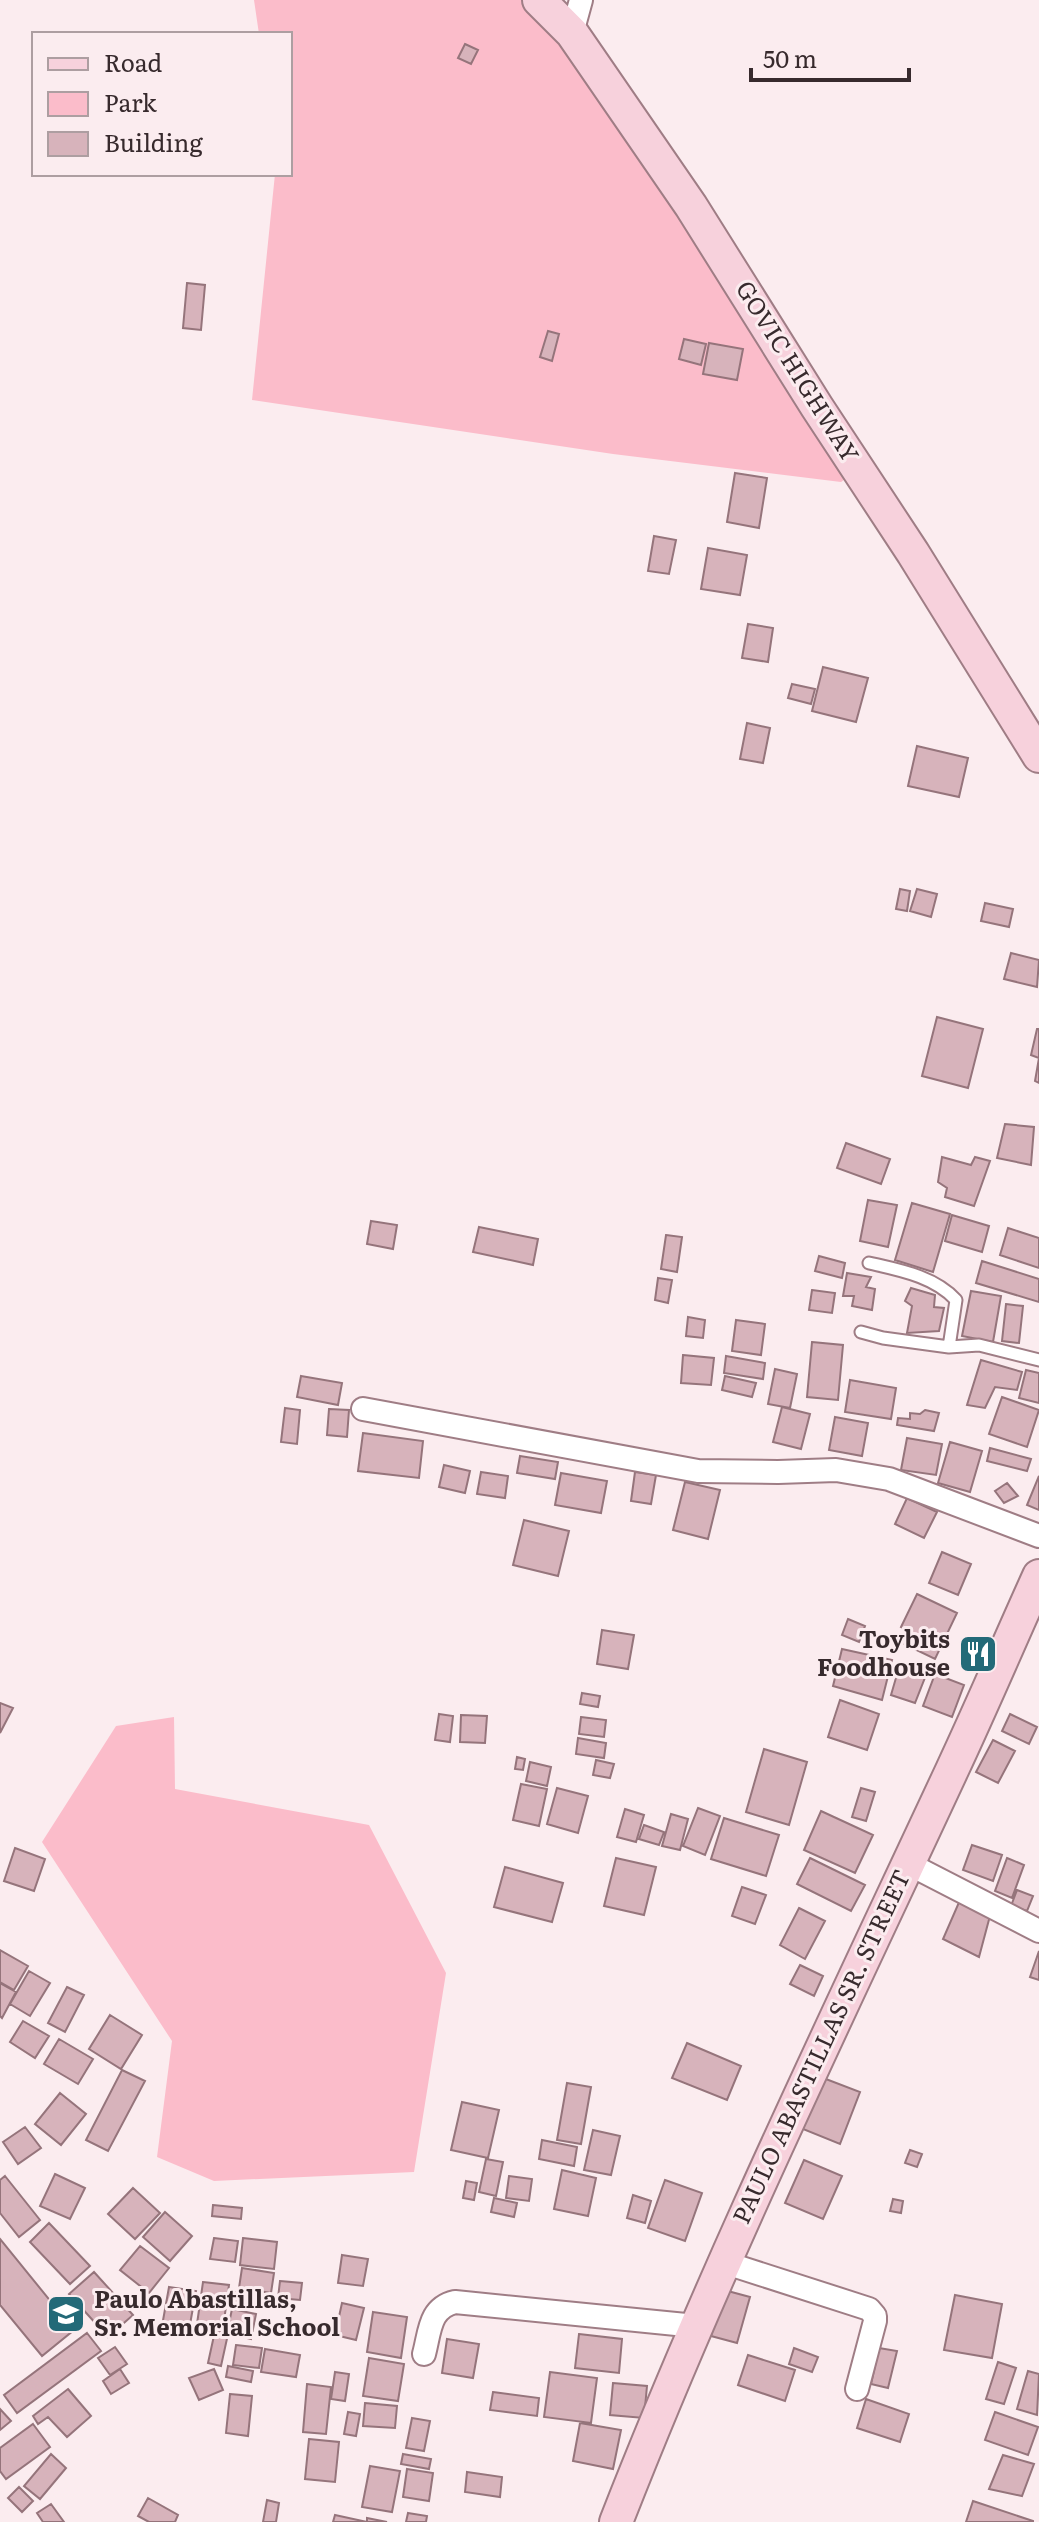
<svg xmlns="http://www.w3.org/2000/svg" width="1039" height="2522" viewBox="0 0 1039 2522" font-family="Literata,serif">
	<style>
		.green { fill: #fbbcca }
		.building { fill: #d7b3bb; stroke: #95747b; stroke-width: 2 }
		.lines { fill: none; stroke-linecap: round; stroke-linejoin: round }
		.lane-casing { stroke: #9f7d85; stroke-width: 15 }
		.street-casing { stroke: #9f7d85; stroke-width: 26 }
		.secondary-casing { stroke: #9f7d85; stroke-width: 36 }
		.lane { stroke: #fff; stroke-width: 11 }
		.street { stroke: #fff; stroke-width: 22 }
		.secondary { stroke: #f7d1dc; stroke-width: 32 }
		.labels { text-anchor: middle; stroke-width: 6; stroke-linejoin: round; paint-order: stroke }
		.street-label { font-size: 24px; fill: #372a2d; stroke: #fbecef }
		.poi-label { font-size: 24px; font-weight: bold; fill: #372a2d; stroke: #fbecef; text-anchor: end }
	</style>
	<rect width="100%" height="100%" fill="#fbecef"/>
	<path class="green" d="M254,0h285l319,470 -17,12 -228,-28 -361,-54 23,-226h15v-140h-31z
		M174,1717l1,72 194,36 77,148 -32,199 -200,9 -57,-24 15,-116 -130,-199 74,-116z"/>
	<path class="building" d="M465,44l13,6 -7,14 -13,-6z
		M187,283l18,2 -4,45 -18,-2z
		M548,331l11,3 -7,27 -12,-4z
		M684,339l22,5 -5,21 -22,-6z
		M709,343l34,6 -6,31 -34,-6z
		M735,473l32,5 -8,50 -32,-6z
		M654,536l22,4 -7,34 -21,-3z
		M708,548l39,7 -7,40 -39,-6z
		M748,624l25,4 -5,34 -26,-4z
		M823,667l45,11 -12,44 -44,-11z
		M792,684l23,5 -4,15 -23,-6z
		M747,723l23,5 -7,35 -23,-4z
		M917,746l51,12 -9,39 -51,-11z
		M900,889l10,2 -3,20 -11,-2z
		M917,889l20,5 -6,23 -21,-6z
		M985,903l28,6 -4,18 -28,-6z
		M1011,953l28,7 -2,27 -33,-8z
		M937,1017l46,12 -15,59 -46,-12z
		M1037,1029h2v54l-4,-2 4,-23 -8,-3z
		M1005,1124l29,3 -3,38 -34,-7z
		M846,1143l44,16 -9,25 -44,-16z
		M942,1157l29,8 4,-8 15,4 -16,45 -29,-9 2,-9 -9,-6z
		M868,1200l29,5 -9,42 -28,-6z
		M912,1203l38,11 -17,58 -38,-12z
		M952,1215l37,11 -7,26 -37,-11z
		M371,1221l26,4 -4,24 -26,-5z
		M479,1227l59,12 -5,26 -60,-13z
		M1008,1228l31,10v30l-39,-13z
		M666,1235l16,2 -5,35 -16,-3z
		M819,1256l26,7 -3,15 -27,-7z
		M982,1261l57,18v23l-63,-19z
		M847,1273l24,4 -5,10 9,2 -3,21 -20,-4 2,-10h-11z
		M658,1278l14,2 -4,23 -13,-3z
		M911,1288l24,7 -1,12 10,1 -5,23 -32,2 5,-27 -7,-5z
		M812,1290l23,3 -3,20 -23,-3z
		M971,1291l30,5 -8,46 -31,-6z
		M1006,1304l17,2 -4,37 -17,-2z
		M688,1317l17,3 -2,18 -17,-2z
		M736,1320l29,4 -4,31 -29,-4z
		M812,1342l31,3 -5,55 -31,-3z
		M683,1355l31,3 -3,27 -30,-2z
		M726,1356l39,7 -2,16 -39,-6z
		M981,1360l41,12 -5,18 -22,-3 -10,21 -18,-3z
		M775,1369l22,5 -7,34 -22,-4z
		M1026,1370l13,3v30l-20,-5z
		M301,1376l41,7 -4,22 -41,-8z
		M725,1376l31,7 -4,14 -30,-7z
		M850,1380l46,8 -5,31 -46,-7z
		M1002,1397l37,13 -12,37 -38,-13z
		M782,1407l28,7 -9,35 -28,-7z
		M285,1408l15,2 -3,34 -16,-2z
		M329,1409l20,1 -2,27 -20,-2z
		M925,1410l14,3 -5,18 -37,-6 1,-7 12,1v-6l10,1z
		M835,1417l33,6 -6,33 -33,-6z
		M363,1433l60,8 -4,37 -61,-7z
		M907,1438l35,6 -6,31 -35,-5z
		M950,1442l32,9 -12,41 -32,-9z
		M990,1448l41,11 -4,12 -40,-10z
		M520,1456l38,6 -3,17 -38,-6z
		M444,1465l26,6 -5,22 -26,-6z
		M481,1472l27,4 -3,22 -28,-4z
		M635,1472l21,3 -5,29 -20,-3z
		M561,1473l46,8 -6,32 -46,-8z
		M1039,1476v34l-12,-5z
		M685,1482l35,8 -12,49 -35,-9z
		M1007,1483l11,13 -14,7 -9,-12z
		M907,1498l30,14 -13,26 -29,-14z
		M524,1520l45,11 -11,45 -45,-11z
		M942,1552l29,12 -13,31 -29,-12z
		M917,1594l40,19 -22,46 -31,-15 6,-13 -9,-4z
		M848,1619l17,7 -6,16 -17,-7z
		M602,1630l32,5 -6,34 -31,-5z
		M842,1649l50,11 -10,40 -49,-14z
		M900,1664l26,11 -11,28 -24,-8z
		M935,1674l29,11 -12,32 -29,-11z
		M582,1693l18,3 -2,11 -18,-3z
		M840,1700l39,14 -12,36 -39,-13z
		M0,1703l13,5 -13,25z
		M439,1714l14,2 -3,26 -15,-2z
		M1010,1714l27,13 -8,17 -27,-13z
		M461,1715l26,1 -2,27 -25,-1z
		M581,1717l25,3 -2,17 -25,-3z
		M578,1738l28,5 -2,15 -28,-4z
		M993,1740l22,11 -17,32 -22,-11z
		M764,1749l43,13 -18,63 -43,-13z
		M517,1757l8,2 -2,11 -8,-1z
		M596,1760l18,4 -4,14 -17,-3z
		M530,1762l21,5 -4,19 -21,-5z
		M521,1784l26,5 -8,37 -26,-6z
		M557,1788l31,8 -10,37 -31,-9z
		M861,1788l14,4 -9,29 -14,-4z
		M698,1808l22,8 -15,39 -22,-9z
		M625,1809l19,6 -8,27 -19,-5z
		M821,1811l52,24 -18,38 -51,-23z
		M671,1814l17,5 -8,31 -18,-4z
		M724,1818l55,17 -13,41 -55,-17z
		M644,1825l20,7 -5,13 -20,-6z
		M972,1845l30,10 -9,26 -30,-11z
		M15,1848l30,11 -11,32 -30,-10z
		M616,1858l40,9 -12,48 -40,-9z
		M810,1858l55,27 -14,26 -54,-27z
		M1007,1858l17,7 -12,33 -17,-7z
		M505,1867l58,16 -11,39 -58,-15z
		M742,1887l24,8 -11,29 -23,-8z
		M1017,1890l16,6 -6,15 -16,-5z
		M960,1900l31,12 -12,45 -36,-18z
		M799,1908l26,13 -20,38 -25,-14z
		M0,1950l28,16 -14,24 -14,-8z
		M1039,1951v29l-9,-3z
		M800,1965l23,11 -9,20 -24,-12z
		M29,1971l21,12 -20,33 -20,-12z
		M0,1983l16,9 -14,26 -2,-2z
		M67,1987l17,8 -19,37 -17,-9z
		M110,2015l32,20 -21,34 -32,-20z
		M23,2021l26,15 -14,22 -25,-16z
		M59,2039l34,20 -15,25 -34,-20z
		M687,2043l54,23 -14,34 -55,-22z
		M122,2070l23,11 -37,70 -22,-11z
		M818,2076l42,16 -20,52 -42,-17z
		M567,2083l24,4 -10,57 -24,-4z
		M60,2093l26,21 -25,31 -26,-21z
		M462,2102l37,8 -11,48 -37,-8z
		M25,2127l16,21 -23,16 -15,-22z
		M593,2130l27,6 -9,39 -27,-5z
		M542,2140l35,7 -3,19 -35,-7z
		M910,2150l12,4 -5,13 -12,-4z
		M486,2159l17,3 -7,34 -17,-4z
		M804,2160l38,16 -19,43 -38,-16z
		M562,2170l34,8 -8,38 -34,-7z
		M55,2174l30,14 -15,31 -30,-13z
		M5,2176l35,44 -21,17 -19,-24v-33z
		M509,2176l23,3 -3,22 -23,-3z
		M665,2180l37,13 -17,48 -37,-13z
		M466,2181l11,2 -3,17 -11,-2z
		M133,2188l27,25 -25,26 -27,-25z
		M633,2195l18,6 -6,22 -18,-5z
		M494,2198l23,5 -3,14 -23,-5z
		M893,2199l10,2 -2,12 -11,-2z
		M213,2205l29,3 -1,11 -29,-3z
		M165,2212l27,24 -22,25 -27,-24z
		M49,2223l41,43 -20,18 -40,-42z
		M214,2238l24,3 -3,21 -25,-3z
		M243,2238l34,4 -3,27 -34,-4z
		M0,2239l74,91 -32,26 -42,-51z
		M140,2246l29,22 -20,25 -29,-23z
		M342,2255l26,4 -5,27 -25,-3z
		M242,2268l32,5 -3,20 -32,-5z
		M94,2272l39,43 -25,22 -39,-43z
		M280,2281l22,2 -2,17 -22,-2z
		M203,2282l26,3 -6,43 -26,-4z
		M169,2287l27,4 -7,39 -27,-4z
		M724,2290l26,7 -13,46 -26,-7z
		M234,2292l21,3 -2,14 -21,-3z
		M955,2295l47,9 -10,54 -48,-8z
		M342,2303l22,5 -8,32 -21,-5z
		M232,2309l24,5 -5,25 -24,-6z
		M373,2312l34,5 -6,41 -34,-6z
		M215,2331l13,3 -7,32 -13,-3z
		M87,2333l14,18 -84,62 -13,-18z
		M579,2334l43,5 -3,34 -44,-5z
		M447,2339l32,5 -6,34 -31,-5z
		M236,2345l26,3 -3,20 -26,-3z
		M115,2347l12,17 -17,11 -12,-17z
		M794,2348l24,9 -6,15 -23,-8z
		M879,2348l18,3 -9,37 -17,-4z
		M265,2349l35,6 -4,22 -35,-5z
		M748,2355l47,15 -10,31 -47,-16z
		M369,2358l35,6 -6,37 -35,-5z
		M998,2362l18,6 -12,36 -18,-5z
		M228,2366l25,5 -2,11 -25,-5z
		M120,2369l9,14 -18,11 -8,-13z
		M214,2369l9,21 -24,10 -10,-22z
		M1028,2371l11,3 -2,41 -20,-6z
		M335,2372l14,2 -4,27 -14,-2z
		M550,2372l47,6 -6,45 -47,-6z
		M613,2383l34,3 -3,32 -34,-3z
		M307,2384l24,3 -5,47 -23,-2z
		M68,2389l23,27 -24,21 -19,-20 -10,7 -5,-8z
		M493,2392l46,6 -2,18 -47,-6z
		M230,2394l22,2 -4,40 -22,-3z
		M866,2399l43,15 -9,28 -43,-14z
		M365,2403l32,3 -2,22 -32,-2z
		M0,2409l11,12 -11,9z
		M348,2412l12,2 -4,22 -12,-2z
		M995,2412l43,15 -10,28 -43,-15z
		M412,2418l18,3 -6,30 -18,-3z
		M580,2423l41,7 -8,39 -40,-8z
		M33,2424l17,23 -44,32 -6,-8v-23z
		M309,2439l30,3 -4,40 -30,-3z
		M51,2454l15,14 -26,31 -16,-13z
		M403,2454l28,5 -2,10 -28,-5z
		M1003,2455l31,9 -12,32 -33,-7z
		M370,2466l30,5 -8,41 -30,-5z
		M407,2469l26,4 -4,28 -26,-4z
		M467,2472l35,5 -2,20 -35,-5z
		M19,2487l14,14 -11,11 -14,-14z
		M148,2498l30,17 -3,7h-26l-11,-6z
		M267,2500l12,3 -3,19h-13z
		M973,2501l60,20v1h-67z
		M51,2504l13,18h-21l-6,-9z
		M408,2513l19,3 -1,6h-20z
		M335,2515l32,7v-4l20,4h-54z"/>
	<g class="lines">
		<defs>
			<path id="lane" d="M869,1263c30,7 65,13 87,37l-7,47 30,-2 60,15
				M861,1332l22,6 66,9"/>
			<path id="street" d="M572,33l9,-33
				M363,1409l335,62 80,1 58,-2 53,9 150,57
				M907,1863l132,68
				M723,2262l146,47 6,7v5l-18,68
				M424,2354c6,-22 5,-46 31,-52l241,24"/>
			<path id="secondary" d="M539,0l33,33 119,173 126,201 96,146 126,203
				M616,2522c100,-256 220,-503 336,-752 30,-64 58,-130 87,-194"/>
		</defs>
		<use href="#lane" class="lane-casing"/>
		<use href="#street" class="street-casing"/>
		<use href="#secondary" class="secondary-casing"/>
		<use href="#lane" class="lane"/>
		<use href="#street" class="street"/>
		<use href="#secondary" class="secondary"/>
	</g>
	<defs>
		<symbol id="restaurant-square" viewBox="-11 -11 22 22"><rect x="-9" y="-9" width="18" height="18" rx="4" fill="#236a78" stroke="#fbecef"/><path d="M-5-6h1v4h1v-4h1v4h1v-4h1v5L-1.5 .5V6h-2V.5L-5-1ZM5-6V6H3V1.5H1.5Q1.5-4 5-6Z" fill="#fff"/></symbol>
		<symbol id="school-square" viewBox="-11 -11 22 22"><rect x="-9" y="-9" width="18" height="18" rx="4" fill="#236a78" stroke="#fbecef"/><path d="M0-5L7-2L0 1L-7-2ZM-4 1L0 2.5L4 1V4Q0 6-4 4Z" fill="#fff"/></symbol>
	</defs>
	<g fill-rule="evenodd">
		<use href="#restaurant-square" x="956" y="1632" width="44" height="44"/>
		<use href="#school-square" x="44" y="2292" width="44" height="44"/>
	</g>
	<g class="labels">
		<g class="street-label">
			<text transform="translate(797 372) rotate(58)" y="8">GOVIC HIGHWAY</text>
			<text transform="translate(822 2047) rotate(-65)" y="8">PAULO ABASTILLAS SR. STREET</text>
		</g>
		<g class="poi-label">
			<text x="950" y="1648">Toybits<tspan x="950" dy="28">Foodhouse</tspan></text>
			<text x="94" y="2308" text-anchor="start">Paulo Abastillas,<tspan x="94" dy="28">Sr. Memorial School</tspan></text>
		</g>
	</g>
	<rect x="32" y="32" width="260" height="144" fill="#fbecef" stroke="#ad9ea1" stroke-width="2"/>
	<rect x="48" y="58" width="40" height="12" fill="#f7d1dc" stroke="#ad9ea1" stroke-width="2"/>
	<text x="104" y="72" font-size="24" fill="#372a2d">Road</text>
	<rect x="48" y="92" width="40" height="24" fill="#fbbcca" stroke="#ad9ea1" stroke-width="2"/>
	<text x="104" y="112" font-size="24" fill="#372a2d">Park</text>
	<rect x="48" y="132" width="40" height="24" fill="#d7b3bb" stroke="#ad9ea1" stroke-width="2"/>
	<text x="104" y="152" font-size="24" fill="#372a2d">Building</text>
	<path d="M751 68v12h158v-12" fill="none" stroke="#372a2d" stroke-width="4"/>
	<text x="763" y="68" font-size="24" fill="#372a2d" stroke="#fbecef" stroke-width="6" paint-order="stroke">50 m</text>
</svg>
